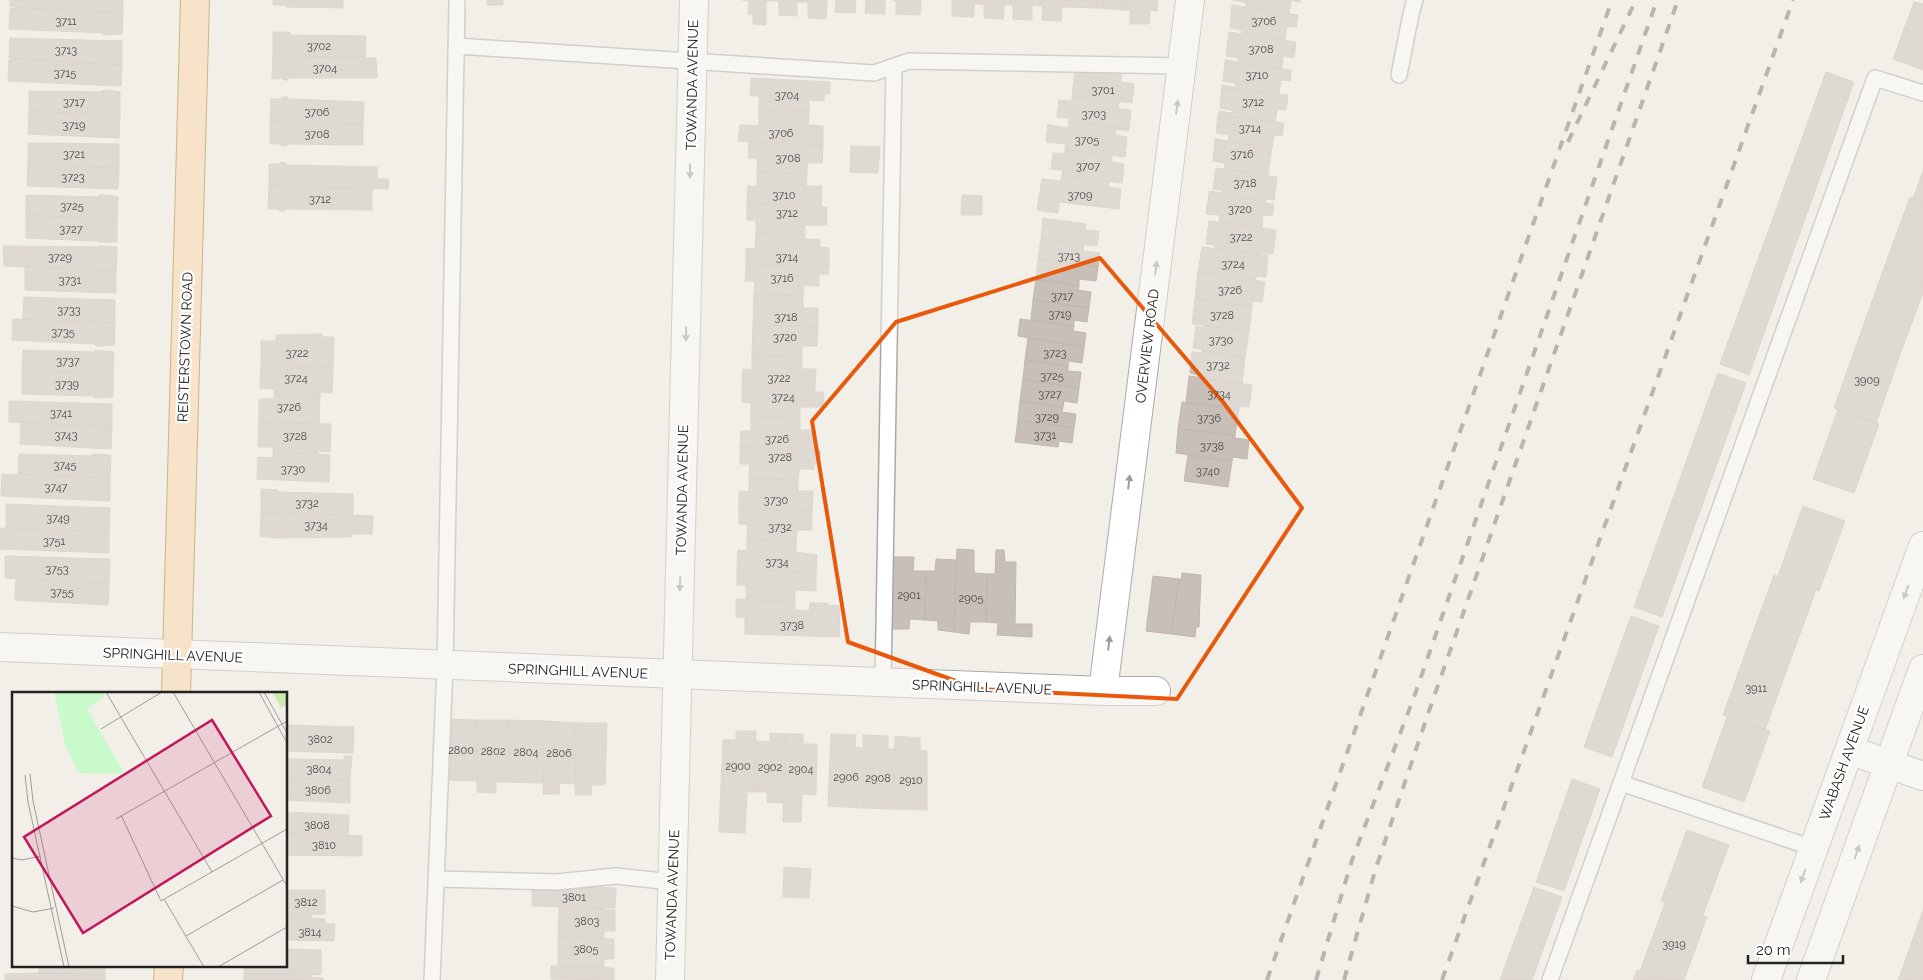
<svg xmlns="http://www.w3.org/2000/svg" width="1923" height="980" viewBox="0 0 1923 980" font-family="Raleway,sans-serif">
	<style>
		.building { fill: #c7bfb8; stroke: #c4b6ab }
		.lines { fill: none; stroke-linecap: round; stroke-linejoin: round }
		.service-casing { stroke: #a9a9a9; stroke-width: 18 }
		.minor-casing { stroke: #a9a9a9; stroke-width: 30 }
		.primary-casing { stroke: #a06b00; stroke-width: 30 }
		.service { stroke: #fff; stroke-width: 15 }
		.minor { stroke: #fff; stroke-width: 28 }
		.primary { stroke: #fcd6a4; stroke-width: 28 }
		.rail { stroke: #707070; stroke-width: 4; stroke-dasharray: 10 10; stroke-linecap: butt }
		.oneway { fill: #9c9c9c }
		.marked { fill: none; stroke: #e8590c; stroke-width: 4; stroke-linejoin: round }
		.labels { text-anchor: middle; stroke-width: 4.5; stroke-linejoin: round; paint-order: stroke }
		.number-label { font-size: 11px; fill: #4b4948 }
		.street-label { font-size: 14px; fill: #222; stroke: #fff }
		.inset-road { fill: none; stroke: #9f9d99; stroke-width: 1 }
		.view { fill: #c2185b; fill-opacity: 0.15; stroke: #c2185b; stroke-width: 2.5 }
		.inset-edge { fill: none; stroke: #222; stroke-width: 2.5 }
	</style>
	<rect width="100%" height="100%" fill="#f2efe9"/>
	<path class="building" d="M10,0h113v13l-103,-5 -10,-2z
		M273,0h70v8l-57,-1v-2h-13z
		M487,0h16v5h-16z
		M742,0h32v1h-8v24l-13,-1v-10h-5l1,-14z
		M774,0h29v2h-6v14l-18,-1v-13z
		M803,0h24l-1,19 -18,-1v-16h-5z
		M836,0h20l-1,13 -20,-1z
		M866,0h19v14l-20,-1z
		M892,0h29l-1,15 -24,-1v-14z
		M952,0h29v4h-7v13l-22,-1z
		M981,0h29v5h-6l-1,14 -19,-1v-14h-3z
		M1010,0h30v6l-8,-1v15l-19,-1v-14h-3z
		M1040,0h27v7h-5l-1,14 -19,-1 1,-14h-3z
		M1067,0h30v8l-30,-1z
		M1097,0h29v10l-29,-2z
		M1126,0h32l-1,11 -7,-1 -1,14h-19v-15l-4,1z
		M1233,0h67v2l-9,-2 -2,14 -44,-7 1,-4z
		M1914,2l9,2v66l-30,-11z
		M1232,5l66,10 -2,12 -9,-1 -2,15 -43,-7v-4l-12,-2z
		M20,8l103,5 -1,21 -19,1 1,-2 -95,-4 1,-20z
		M273,32h17v3l76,1 -1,21 -92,-1z
		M1229,32l67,10 -2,16 -11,-2 -1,13 -57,-7 1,-2 12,2 1,-4 -13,-2z
		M10,38l112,3v24l-113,-7z
		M273,56l103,2 1,20h-89v2h-5v-2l-11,1z
		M19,59l103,6 -1,21 -113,-5 1,-21z
		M1225,62l66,8 -1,11 -9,-1 -2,14 -57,-6v-3l13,2 1,-4 -13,-2z
		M1075,69l47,6 -1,7 13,2 -2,19 -60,-7z
		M1826,72l28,10 -105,293 -29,-11z
		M751,78l79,4v12h-6v7l-15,-1v11l-50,-1v-14h-9z
		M1222,88l66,7 -2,15 -9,-1 -2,13 -57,-7 1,-4 13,2v-3l-12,-2z
		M107,90l13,2v24l-91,-5v-20l73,1v-1z
		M1072,96l47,6 -1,7 13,1 -2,19 -60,-8v-3l-12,-1 2,-17 13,1z
		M282,97h6v2l76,3 -1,22 -93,-2 1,-23h10z
		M759,110l50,1 -1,14 15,1v19l-85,-4 2,-16 19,1z
		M29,111l91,5 -1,22 -91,-4z
		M1218,115l66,8 -2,13 -8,-1 -2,12 -57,-6v-2l13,2 1,-6 -13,-2z
		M1069,121l60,8 -1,2 -12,-2 -1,6 12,2 -2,20 -60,-8 1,-5 -20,-2 2,-17 20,3z
		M270,122l93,2v21l-76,-1v2h-6v-2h-11z
		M1215,141l57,6 -4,28 -43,-6v-6l-12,-2z
		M749,142l74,3 -1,18h-15v11l-50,-2 1,-13 -10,-1z
		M28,143l91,1v24l-91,-4z
		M851,146l29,1 -2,26 -28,-1z
		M1065,149l47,7v6l12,2 -2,19 -60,-8 1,-5 -12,-1 2,-16 12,1z
		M280,162l6,1v2l91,2v12h12l-1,10 -119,-3v-22h11z
		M28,164l91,4 -1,21 -91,-3z
		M1216,168l61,9 -3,23 -8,-1 -1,2 -56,-7v-3l13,2v-3l-9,-1z
		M1923,171v31l-10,-3z
		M757,172l50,2 -1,12h16l-1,20 -74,-3 1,-17 9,1z
		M1062,175l47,7 -1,5 13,2 -2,20 -60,-7 -1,11 -21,-3 5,-31 19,2z
		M269,186l103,3v21l-87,-1v2h-6l1,-2h-12z
		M1209,194l56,7v2l9,1 -2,12 -9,-1 -1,13 -43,-6 1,-7 -14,-1z
		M26,195l73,2v-2h5l14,2 -1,23 -91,-5z
		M962,195l20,1v19h-21z
		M1910,197l13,5v79l-39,-13z
		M747,203l80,4 -1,18h-21v10l-49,-2v-13h-9z
		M26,215l91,5v22h-19v-1l-72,-3z
		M1043,218l43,6 -1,6 14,1 -2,15 -56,-7z
		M1209,221l67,9 -3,24 -13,-2v2l-45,-6v-3l-9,-1z
		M756,233l49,2v4l15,1v7l9,1v19l-83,-3v-16l9,1z
		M1041,239l43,6 -1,6 17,2 -2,14 -60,-8z
		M3,246l95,1v-1l19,1 -1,24 -112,-5z
		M1202,247l66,8 -2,22 -10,-1v3l-58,-7z
		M1038,259l60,8 -2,14 -17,-2v7l-43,-7z
		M746,264l83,3 -1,8 -9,-1v12l-15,-1 -1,11 -49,-2 1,-13h-10z
		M25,266l91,5v22l-91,-3z
		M1884,268l39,13v12l-22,59 -42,-14z
		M1198,272l58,7 -1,1 10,2 -3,20 -10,-1v5l-57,-7z
		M1036,279l43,7 -1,4 13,2 -2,16 -56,-8z
		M754,294l49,2v12h15v19l-65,-2z
		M24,297l91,3v23l-92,-4z
		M1195,299l57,7 -3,25 -57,-7z
		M1033,300l56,8 -2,14 -13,-2v6l-43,-6z
		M13,319l102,4 -1,22 -13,1h-5l-1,-2 -83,-4z
		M1020,319l54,7 -1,5 13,2 -2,14 -66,-11z
		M753,325l65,2 -1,19h-15v11l-50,-2z
		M1205,325l44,6 -4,26 -43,-6v-2l-9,-1 3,-22 8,2z
		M322,334v3h12l-1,30 -72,-2v-24h15v-6z
		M1028,338l56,9 -2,16 -13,-2 -1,5 -43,-6z
		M1859,338l42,14 -25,71 -42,-15z
		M23,350l72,2v-2l19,2 -1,22 -91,-4z
		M1202,351l43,6 -3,27 -44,-6v-3l-8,-2 2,-21 9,1z
		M752,355l50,2v12h14l-1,19 -73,-2 1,-17 9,1z
		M1025,360l43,6v5l13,1 -2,16 -56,-9z
		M261,365l72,2 -1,26 -12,-1v3l-46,-1 1,-5 -15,-1z
		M22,370l91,4v23l-19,1v-2l-72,-2z
		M1718,373l28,10 -84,234 -28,-10z
		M1189,376l63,9 -3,22 -10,-1v2l-53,-5z
		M1023,379l56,9 -2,15 -13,-2 -1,6 -43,-6z
		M742,386l73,2v4h9l-1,15h-23v11l-49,-2v-13l-9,-1z
		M274,394l46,1 -1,29 -60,-2v-23h15z
		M9,401l103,3v23l-103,-5z
		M1020,401l43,6 -1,5 14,2 -2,14 -56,-8z
		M1182,402l57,6 -4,27 -57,-6z
		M1838,409l41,15 -25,69 -41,-14z
		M751,416l49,2v12h15l-1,20 -74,-3 1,-16h10z
		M1018,420l56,8 -2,15 -13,-2 -1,6 -43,-5z
		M259,422l72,2 -1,28 -12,-1v3l-45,-2v-5h-15z
		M21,423l91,4 -1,22 -91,-5z
		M1178,429l57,6v3l14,2 -2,19 -14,-2 -1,4 -56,-8z
		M740,447l80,4 -1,13h-5v5h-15l-1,11 -49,-2 1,-14h-10z
		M273,452l57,3 -1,27 -72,-3 1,-22 15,1z
		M19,454l74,2 -1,-2 19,1 -1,23 -92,-4z
		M1188,455l44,6 -4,26 -44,-6z
		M2,474l108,4v23l-109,-5z
		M749,478l49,2v11h15l-1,20 -73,-3v-17l10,1z
		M261,489l17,1v2l75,2v21l-92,-2z
		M6,504l104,4 -1,24 -103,-4z
		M1803,506l42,15 -26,70 -41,-15z
		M739,508l73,3v19h-15l-1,12 -49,-3 1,-15h-9z
		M261,513l112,3 -1,18h-20v3l-75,1 -17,-2z
		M0,528l109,4v21l-109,-4z
		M747,539l49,3v10l21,3 -1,18 -79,-4 1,-19 9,1z
		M957,549l17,1v23l13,1 -1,48h-16l-1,12 -15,-2z
		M996,550h8l1,12h11l-1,62h17v13l-35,-2 1,-12 -12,-1 1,-48h8z
		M5,556l105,3 -1,24 -104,-5z
		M894,557h20l-1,14h13l-1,49 -15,-1 -1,10h-17z
		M936,559l20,1 -2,72 -16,-2v-9l-13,-1 1,-49h9z
		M737,569l79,4v18l-21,-1v12l-49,-2v-15h-9z
		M1182,573l19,2 -2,52h-3l-1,10 -24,-3 8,-55 2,1z
		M1774,575l42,15 -26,71 -42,-15z
		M1153,576l26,3 -8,55 -25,-3z
		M16,579l93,4 -1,22 -93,-5z
		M736,599l59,3v8l14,1 1,-8h18v2l12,1 -1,31 -94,-3v-17h-9z
		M1631,616l28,10 -47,131 -28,-10z
		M1748,646l42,15 -25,69 -42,-15z
		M13,692l62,2h-61v19z
		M1727,717l43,14 -26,71 -42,-15z
		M445,719l32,1v61l-32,-1z
		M477,720h32v62h-13v11l-19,-1z
		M509,720l35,1v62l-35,-1z
		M544,721l32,2 -1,61 -15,-1 -1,11h-16z
		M576,723h31l-2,62h-13l-1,10h-16z
		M286,725l68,2 -1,26 -67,-2z
		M736,731h20l-2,61h-7l-2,41 -26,-1 4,-92h13z
		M770,733l16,1 -2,69 -17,-1v-10h-13l2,-51 14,1z
		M786,734h17v10h14l-1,51 -14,-1 -1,28h-18z
		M831,734l25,1 -1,12 7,1 1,60 -35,-2z
		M863,735l25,1v13h7l-2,60 -30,-1z
		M895,736l25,2v12l7,1v59l-34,-1z
		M344,756h8l-2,24 -64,-2v-19l58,1z
		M286,778l64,2v23l-64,-3z
		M1572,779l28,10 -36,102 -28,-9z
		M286,812l63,3 -1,20 -62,-2z
		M1687,830l42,15 -26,70 -42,-14z
		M286,833l76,3v20l-76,-1z
		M784,867l27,2 -2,29 -26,-1z
		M532,886l84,2 -1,20 -83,-2z
		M1534,887l28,10 -30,83h-32z
		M286,890h39v24l-39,1z
		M1665,903l42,14 -23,63h-23l-21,-9z
		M559,907l46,1v2h10v21h-11v8l-46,-2z
		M1923,910v68l-21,-8z
		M286,915h25v3l14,1v5h10l-1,17 -48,-1z
		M558,937l56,2v20h-10v8l-46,-1z
		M286,949l35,1v24h-77v-8h42z
		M29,966h76v9l-66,-2v-5z
		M551,966l63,2v12l-63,-1z
		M1637,970l3,1 21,9h-28z
		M1902,970l21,8v2h-25z
		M39,973l66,2v5h-100v-6z
		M244,974h77l-11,1v2l13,1v2h-79z"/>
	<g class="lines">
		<defs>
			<path id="service" d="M457,46l417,27 35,-12 273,5
				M1399,75l12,-61 4,-14
				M883,683l11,-617
				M1621,783l192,65
				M436,879l120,3 60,-6 56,6
				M432,980l13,-314 12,-666
				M1550,980l325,-902 48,15"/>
			<path id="minor" d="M0,647l1103,44h53
				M1103,691l87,-691
				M1849,750l74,26
				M670,980l24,-980
				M1766,980l157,-434
				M1811,980l112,-311"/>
			<path id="primary" d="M176,694l19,-694
				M168,980l1,-14"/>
		</defs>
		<use href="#service" class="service-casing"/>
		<use href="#minor" class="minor-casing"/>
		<use href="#primary" class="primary-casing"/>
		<use href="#service" class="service"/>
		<use href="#minor" class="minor"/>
		<use href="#primary" class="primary"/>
		<path class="rail" d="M1568,142l68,-142
			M1267,980l345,-980
			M1316,980l36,-120 62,-163 243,-697
			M1344,980l31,-109 55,-163 248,-708
			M1442,980l351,-980"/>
	</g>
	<defs><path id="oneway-solid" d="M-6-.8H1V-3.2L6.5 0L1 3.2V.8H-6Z" transform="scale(1.25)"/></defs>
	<g class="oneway">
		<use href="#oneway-solid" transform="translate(1177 107) rotate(-83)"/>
		<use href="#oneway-solid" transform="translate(690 171) rotate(91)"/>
		<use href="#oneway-solid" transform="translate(1156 268) rotate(-83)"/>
		<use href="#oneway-solid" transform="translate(686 334) rotate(91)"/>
		<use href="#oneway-solid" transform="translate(1129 482) rotate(-83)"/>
		<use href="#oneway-solid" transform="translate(680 584) rotate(91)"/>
		<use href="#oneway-solid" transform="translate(1906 592) rotate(110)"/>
		<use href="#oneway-solid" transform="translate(1109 643) rotate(-83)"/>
		<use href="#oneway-solid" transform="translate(1857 852) rotate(-70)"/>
		<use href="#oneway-solid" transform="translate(1803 876) rotate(110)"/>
	</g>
	<path d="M0 0H1923V980H0ZM1100,258l123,144 79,106 -125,191 -199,-10 -130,-47 -36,-221 84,-99z" fill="#f2efe9" fill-opacity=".55" fill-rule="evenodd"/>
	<path class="marked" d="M1100,258l123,144 79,106 -125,191 -199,-10 -130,-47 -36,-221 84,-99z"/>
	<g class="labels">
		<g class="number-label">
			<text x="66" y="25">3711</text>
			<text x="1264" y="25">3706</text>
			<text x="319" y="50">3702</text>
			<text x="1261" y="53">3708</text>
			<text x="66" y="54">3713</text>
			<text x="325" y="72">3704</text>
			<text x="65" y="77">3715</text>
			<text x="1257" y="79">3710</text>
			<text x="1103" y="94">3701</text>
			<text x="787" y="99">3704</text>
			<text x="74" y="106">3717</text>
			<text x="1253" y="106">3712</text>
			<text x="317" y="116">3706</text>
			<text x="1094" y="118">3703</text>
			<text x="74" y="129">3719</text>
			<text x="1250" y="132">3714</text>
			<text x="781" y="137">3706</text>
			<text x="317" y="138">3708</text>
			<text x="1087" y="144">3705</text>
			<text x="74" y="158">3721</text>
			<text x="1242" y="158">3716</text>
			<text x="788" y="162">3708</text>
			<text x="1088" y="170">3707</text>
			<text x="73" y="181">3723</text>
			<text x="1245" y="187">3718</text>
			<text x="784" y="199">3710</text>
			<text x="1080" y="199">3709</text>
			<text x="320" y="203">3712</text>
			<text x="72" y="210">3725</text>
			<text x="1240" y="213">3720</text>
			<text x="787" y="217">3712</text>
			<text x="71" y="233">3727</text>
			<text x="1241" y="241">3722</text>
			<text x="1069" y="260">3713</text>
			<text x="60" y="261">3729</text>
			<text x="787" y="261">3714</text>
			<text x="1233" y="268">3724</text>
			<text x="782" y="282">3716</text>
			<text x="70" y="284">3731</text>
			<text x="1230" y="294">3726</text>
			<text x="1062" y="300">3717</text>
			<text x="69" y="314">3733</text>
			<text x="1060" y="318">3719</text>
			<text x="1222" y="319">3728</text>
			<text x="786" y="321">3718</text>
			<text x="63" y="336">3735</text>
			<text x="785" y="341">3720</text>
			<text x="1221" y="344">3730</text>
			<text x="297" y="357">3722</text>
			<text x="1055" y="357">3723</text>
			<text x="68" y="365">3737</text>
			<text x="1218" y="369">3732</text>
			<text x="1052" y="380">3725</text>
			<text x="296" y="382">3724</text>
			<text x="779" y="382">3722</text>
			<text x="1867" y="384">3909</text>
			<text x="67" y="388">3739</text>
			<text x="1050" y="398">3727</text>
			<text x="1219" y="398">3734</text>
			<text x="783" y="401">3724</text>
			<text x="289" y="411">3726</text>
			<text x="61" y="417">3741</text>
			<text x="1047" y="421">3729</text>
			<text x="1209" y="422">3736</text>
			<text x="66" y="439">3743</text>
			<text x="1045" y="439">3731</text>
			<text x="295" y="440">3728</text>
			<text x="777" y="443">3726</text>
			<text x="1212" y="450">3738</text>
			<text x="780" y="461">3728</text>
			<text x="65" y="469">3745</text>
			<text x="293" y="473">3730</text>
			<text x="1208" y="475">3740</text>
			<text x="56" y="491">3747</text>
			<text x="776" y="504">3730</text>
			<text x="307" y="507">3732</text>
			<text x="58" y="522">3749</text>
			<text x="316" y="529">3734</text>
			<text x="780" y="531">3732</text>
			<text x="54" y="545">3751</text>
			<text x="777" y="566">3734</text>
			<text x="57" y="573">3753</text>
			<text x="62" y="596">3755</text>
			<text x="909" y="599">2901</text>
			<text x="971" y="602">2905</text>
			<text x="792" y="629">3738</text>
			<text x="1756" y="692">3911</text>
			<text x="320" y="743">3802</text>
			<text x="461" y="754">2800</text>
			<text x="493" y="755">2802</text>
			<text x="526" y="756">2804</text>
			<text x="559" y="757">2806</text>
			<text x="738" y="770">2900</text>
			<text x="770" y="771">2902</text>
			<text x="319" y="773">3804</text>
			<text x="801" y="773">2904</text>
			<text x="846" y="781">2906</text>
			<text x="878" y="782">2908</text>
			<text x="911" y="784">2910</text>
			<text x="318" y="794">3806</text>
			<text x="317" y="829">3808</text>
			<text x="324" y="849">3810</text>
			<text x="574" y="901">3801</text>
			<text x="306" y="906">3812</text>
			<text x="587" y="925">3803</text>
			<text x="310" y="936">3814</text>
			<text x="1674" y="948">3919</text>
			<text x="586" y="953">3805</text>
		</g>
		<g class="street-label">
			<text transform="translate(692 85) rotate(-89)" y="5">TOWANDA AVENUE</text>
			<text transform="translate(1147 346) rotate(-83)" y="5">OVERVIEW ROAD</text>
			<text transform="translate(185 347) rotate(-88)" y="5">REISTERSTOWN ROAD</text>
			<text transform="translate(682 490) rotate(-89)" y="5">TOWANDA AVENUE</text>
			<text transform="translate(173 655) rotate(2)" y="5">SPRINGHILL AVENUE</text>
			<text transform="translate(578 671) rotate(2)" y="5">SPRINGHILL AVENUE</text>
			<text transform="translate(982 687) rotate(2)" y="5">SPRINGHILL AVENUE</text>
			<text transform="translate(1844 763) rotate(-70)" y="5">WABASH AVENUE</text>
			<text transform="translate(672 895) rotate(-88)" y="5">TOWANDA AVENUE</text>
		</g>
	</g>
	<g transform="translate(12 692)">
		<rect width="275" height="275" fill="#f2efe9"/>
		<path d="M260,0h15v13l-6,3z" fill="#cdebb0"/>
		<path d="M42,0h48l2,5 -17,12 38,65 -47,-1 -13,-29z" fill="#c8facc"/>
		<path class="inset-road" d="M94,0l106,180M161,0l114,194M247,0l28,51M252,0l23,41M89,37l61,-37M18,82l3,27 36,166M13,83l3,27 36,165M109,123l40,86 126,-72M104,127l171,-98M0,166l10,2 19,-4M152,207l40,68M0,214l21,6 21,-4M174,244l97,-56M206,275l69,-40"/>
		<path class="view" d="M200,28l59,96 -188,117 -59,-96z"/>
		<rect width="275" height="275" class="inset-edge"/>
	</g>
	<path d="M1748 955v8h95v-8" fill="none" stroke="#222222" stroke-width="2.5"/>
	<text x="1756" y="955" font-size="15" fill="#222222" stroke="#ffffff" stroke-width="4" paint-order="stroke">20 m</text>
</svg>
